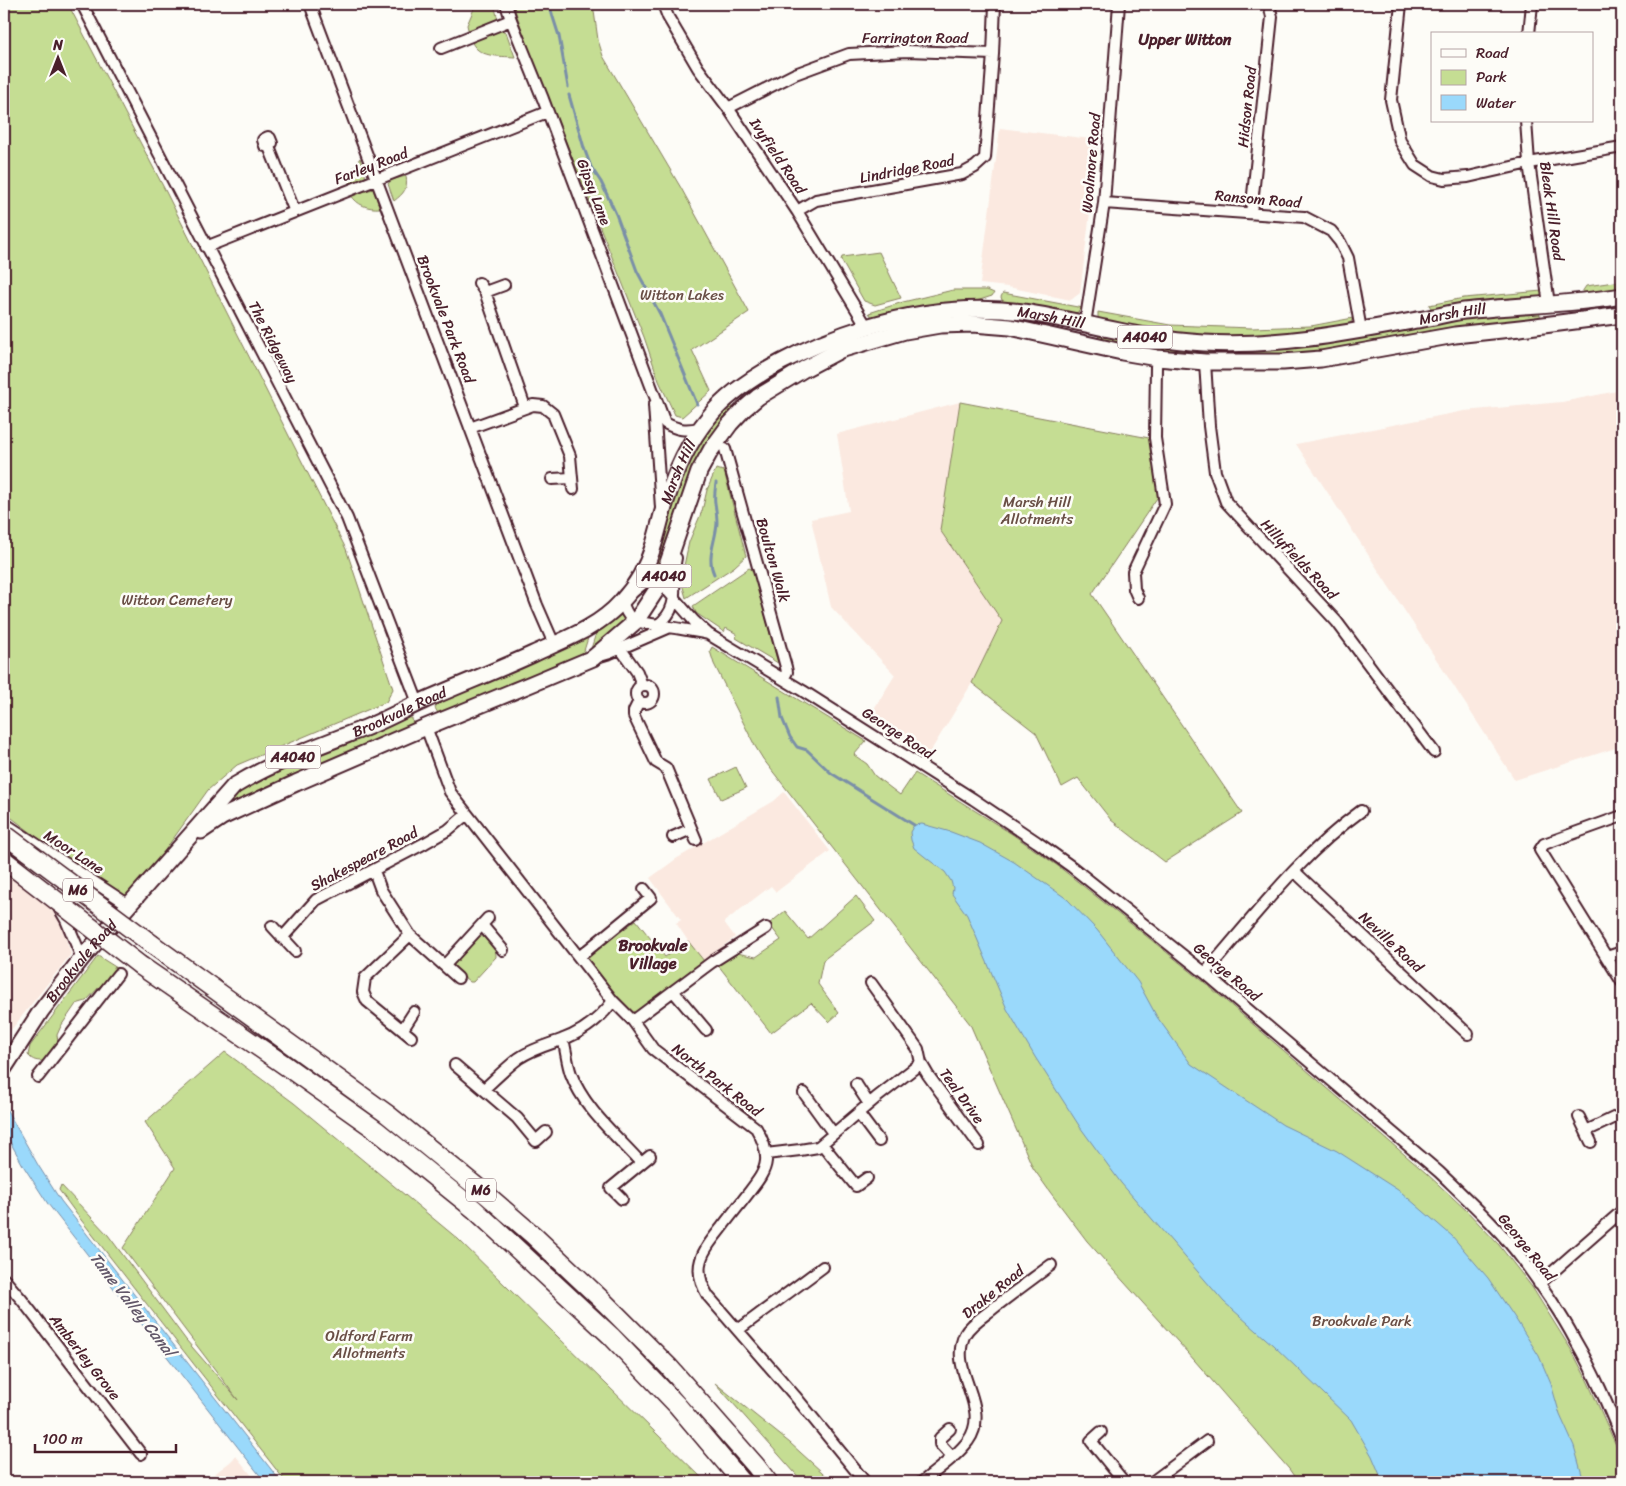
<svg xmlns="http://www.w3.org/2000/svg" width="1626" height="1486" viewBox="0 0 1626 1486" font-family="Sriracha,sans-serif">
	<style>
		.built { fill: #fbe9e0 }
		.green { fill: #c5dd93; stroke: #887e5f }
		.water { fill: #9ad9fb; stroke: #7a8fa8 }
		.lines { fill: none; stroke-linecap: round; stroke-linejoin: round }
		.stream { stroke: #7a8fa8; stroke-width: 3 }
		.minor-casing { stroke: #4a1f2b; stroke-width: 14 }
		.primary-casing { stroke: #4a1f2b; stroke-width: 19 }
		.motorway-casing { stroke: #4a1f2b; stroke-width: 21 }
		.minor { stroke: #fdfcf7; stroke-width: 10 }
		.primary { stroke: #fdfcf7; stroke-width: 15 }
		.motorway { stroke: #fdfcf7; stroke-width: 18 }
		.motorway-bridge-casing { stroke: #4a1f2b; stroke-width: 21; stroke-linecap: butt }
		.motorway-bridge { stroke: #fdfcf7; stroke-width: 18 }
		.labels { text-anchor: middle; stroke-width: 5; stroke-linejoin: round; paint-order: stroke }
		.shield { fill: #fdfcf7; stroke: #806168; stroke-width: 1 }
		.shield-label { font-size: 14px; font-weight: bold; fill: #4a1f2b }
		.street-label { font-size: 15px; fill: #4a1f2b; stroke: #fdfcf7 }
		.park-label { font-size: 15px; fill: #694e45; stroke: #fdfcf7 }
		.neighbourhood-label { font-size: 16px; font-weight: bold; fill: #4a1f2b; stroke: #fdfcf7 }
		.water-label { font-size: 16px; font-style: italic; fill: #625769; stroke: #fdfcf7 }
	</style>
	<rect width="100%" height="100%" fill="#fdfcf7"/>
	<filter id="ink" filterUnits="userSpaceOnUse"><feTurbulence type="fractalNoise" baseFrequency=".02" numOctaves="2"/><feDisplacementMap in="SourceGraphic" scale="10" xChannelSelector="R" yChannelSelector="G"/><feConvolveMatrix kernelMatrix="1 2 1 2 8 2 1 2 1" color-interpolation-filters="sRGB"/></filter>
	<g filter="url(#ink)">
		<path class="built" d="M1000,128l99,12 -19,153 -9,7 -63,-13 -28,-3z
			M1622,390v356l-107,34 -219,-336 168,-33 98,-9z
			M960,402l-20,128 62,91 -30,62 -45,74 -60,-37 28,-45 -64,-68 -20,-88 38,-8 -12,-77z
			M784,792l46,59 -54,41 -5,-6 -47,36 11,15 -31,24 -16,-20 -12,-18 5,-3 -31,-42 26,-19 98,-58z
			M4,868l45,37 12,20 10,29 -67,85z
			M236,1456l21,26h-53l26,-20z"/>
		<path class="green" d="M4,4h64l96,184 182,361 47,140 -7,13 -149,63 -29,25 -80,112 -57,-39 -67,-51z
			M476,4h18l4,16v2l-29,11 -2,-8z
			M513,4h80l5,36 5,16 78,132 68,124 -57,38 19,41 -29,26 -7,-2 -16,-34 -15,-44 -118,-295z
			M499,30l7,2 9,25c-16,-1 -38,1 -44,-17z
			M360,158l6,20 -16,7 -1,-11z
			M406,176c2,13 -2,17 -12,25l-6,-17 3,-4z
			M373,189l7,19c-12,1 -23,-3 -29,-13z
			M879,252l22,46 -26,7 -11,-4 -23,-41 1,-3z
			M1622,281v9l-36,4 -4,-2 4,-6z
			M953,290h34l7,3 -2,3 -28,9 -87,14 -5,-2 -3,-4 34,-11z
			M1542,291v4l-5,3 -99,11 -7,-1 -2,-3 35,-7z
			M1003,293l80,15 -5,4 -8,3 -67,-12 -2,-6z
			M1536,311l3,2 2,4 -3,4 -244,35h-95l-55,-6 -44,-8 -2,-4 1,-3 6,-1 72,11z
			M1098,312l72,13 82,3 59,-2 42,-8 -3,6 -8,3c-22,3 -44,7 -65,9 -59,5 -118,-4 -176,-14l-3,-5z
			M747,399l-26,31 -60,146 -12,-3c16,-48 29,-106 59,-147 6,-8 15,-14 23,-21l2,3z
			M960,402l189,36 10,57 -67,99 150,219 -77,49 -54,-42 -33,-42 -16,9 -26,-54 -64,-50 30,-62 -62,-91z
			M716,469l8,2 22,85 -12,11 -48,31 -5,-18 8,-38 13,-31 5,-21z
			M749,568l4,2 25,93 -42,-25 1,-4 -11,-6 -2,4 -28,-19 -3,-7z
			M619,613l6,6 1,5 -36,28 7,-22z
			M588,635v3l-6,19 -141,58 -3,-2 -3,-5 2,-4z
			M712,647l154,94 -12,14 13,9 8,12 25,19 15,-22 97,61 46,32 87,69 59,47 222,191 40,37 33,35 33,42 40,64 15,29 35,79v23h-324l-9,-13 -101,-116 -101,-112 -37,-49 -17,-24 -63,-144 -207,-265 -8,-13 -41,-82 -4,-13z
			M408,718h4l1,8 -188,83 -2,-1 24,-22 24,-12z
			M736,767l10,21 -25,11 -10,-20z
			M856,896l19,25 -52,39 -5,24 21,29 -10,9 -18,-19 -40,30 -53,-68 19,-12 19,4 25,-17 -12,-16 16,-13 23,28z
			M636,920l29,37 23,-16 16,20 -71,54 -48,-56z
			M479,935c8,3 18,14 17,22l-23,25h-3l-17,-14 -1,-6z
			M98,956l19,12 -12,17 -3,-1 -16,17 -10,3 -15,22 -4,9 1,7 -14,19c-7,0 -11,0 -16,-6l2,-9z
			M225,1052l69,51 164,136 248,243h-27l-3,-4 -6,4h-384l-208,-266 -19,-26 2,-5 47,50 78,105 52,60 -115,-152 52,-80 -30,-46z
			M715,1383l75,60 43,39h-30z"/>
		<path class="water" d="M922,824l29,8 29,11 34,19 53,37 30,31 41,52 19,35 34,47 92,61 54,26 64,41 51,44 36,42 27,40 24,38 12,28 9,31 14,31 10,36h-201l-11,-26 -21,-36 -78,-75 -49,-43 -103,-119 -41,-56 -45,-70 -28,-48 -40,-94 -15,-21 1,-6 -2,-7 -6,-9 -16,-12 -15,-12 -3,-8 -1,-8 4,-7z
			M4,1105l34,60 23,36 220,281h-16l-217,-278 -24,-37 -20,-36z"/>
		<g class="lines">
			<path class="stream" d="M550,4l2,10 7,22 9,51
				M569,95l15,53 7,19 10,15 15,32 21,57 23,43 37,90
				M714,574c-8,-17 2,-33 3,-51 0,-7 -1,-13 -2,-20 -1,-6 0,-13 1,-20
				M779,697l3,21 8,19 7,10 10,3 24,23 83,52"/>
			<defs>
				<path id="minor" d="M82,4l265,514 71,185
					M310,4l227,601 17,39
					M506,4l5,16 32,79 122,324c13,7 20,8 35,5
					M663,4l5,13 30,51 30,40 69,103 70,116
					M1401,4l-10,96 9,41 15,24 17,11 12,3 24,-2 61,-14 93,-16
					M1529,34l3,-30
					M441,48l70,-28
					M728,108l67,-34 54,-20 59,-3 85,3
					M1526,121l3,42 20,141
					M269,147l3,-4 -2,-5 -2,-1 -4,2 -1,1 2,6 4,1 26,65
					M1104,203l200,14 27,14 9,11 8,16 13,72
					M797,211l19,-11 146,-26 13,-7 10,-9 8,-104 2,-50
					M1251,213l21,-196 -3,-13
					M206,247l341,-135
					M479,283l6,9 40,115
					M485,292l19,-7
					M1085,324l19,-121 15,-199
					M1205,362l4,64 6,46 11,30 111,120 97,130
					M654,405l7,103
					M470,428l63,-23 10,1 10,8 17,42 3,33
					M725,449l61,218 1,5 -4,7
					M552,479l19,-1
					M1138,598l-4,-9 -1,-17 32,-68 -10,-66 1,-71 1,-9
					M658,625c25,-19 12,-41 18,-67
					M708,634c-17,-4 -34,-6 -50,-9 -9,-2 -19,-1 -27,-7 -5,-4 -7,-11 -9,-17l22,-18 8,-3 9,3 33,38 14,13 95,57 170,108 64,43 35,25 133,106 234,199c30,29 62,58 86,91 18,25 36,50 50,77 19,32 33,66 47,100
					M620,648l17,24 5,13
					M600,656l10,-3 58,-25
					M636 694a9 9 0 1 1 18 0a9 9 0 1 1-18 0Z
					M639,701l-5,10v5l22,46 10,6 30,72
					M426,727l24,65 163,209 20,20 20,28 103,79c6,10 11,21 10,33 -1,11 -9,21 -16,30 -9,12 -19,24 -28,36 -19,24 -32,39 -14,69l87,100 70,86
					M1622,816l-78,28 -4,6 82,132
					M4,823l125,82
					M673,837l18,-8
					M374,871l7,19 29,45 48,43
					M1294,871l174,163
					M59,908l7,12 16,38
					M482,925l21,25
					M272,926l23,25
					M410,935l-45,43 -2,14 4,9 44,36
					M282,938l34,-38 109,-57 23,-13 19,-16
					M579,957l72,-59 -7,-9
					M1607,957l15,-5
					M445,965l43,-47
					M1205,973c49,-56 95,-118 156,-162
					M871,983l47,66 3,14 7,12 51,70
					M674,992l32,38
					M633,1021l79,-59 54,-34
					M403,1029l11,-17
					M563,1039c3,11 4,24 8,35 13,35 46,62 70,89
					M455,1065l62,53 19,23 10,-9
					M38,1077l80,-103
					M856,1084l13,20
					M484,1089c11,-10 23,-22 35,-31 13,-9 28,-13 42,-18 22,-8 39,-21 52,-39
					M804,1093l29,40
					M858,1113l21,28
					M1579,1117l12,25
					M1586,1131l36,-17
					M822,1144l34,42 11,-8
					M766,1154l34,-4 18,-3 58,-49 45,-35
					M622,1199l-11,-11 39,-32
					M4,1279l18,21 119,154
					M1539,1284l83,-73
					M738,1330l85,-63
					M950,1429l-10,9v6l12,13
					M1101,1432l-10,9 33,41
					M922,1482c16,-13 34,-25 46,-41 25,-35 -21,-69 -3,-107 5,-9 17,-17 25,-23 20,-16 41,-31 61,-46
					M1152,1482l55,-41"/>
				<g id="primary">
					<path d="M201,831l21,-14 74,-34 130,-56 105,-43 62,-26 43,-37 25,-38 38,-111 12,-22 19,-26 14,-15 14,-12 46,-28 36,-19 65,-19 35,-6 33,-1 37,3 112,25 35,6 48,4h78l38,-3 134,-24 65,-7 102,-13"/>
					<path id="s1" d="M4,1068l37,-57 41,-53 152,-172c41,-25 87,-41 131,-58 20,-8 38,-18 58,-27 36,-16 73,-30 110,-47 30,-14 65,-26 88,-52 14,-15 26,-35 32,-55 5,-15 8,-31 13,-46 10,-30 22,-59 43,-84 32,-41 108,-75 157,-90 50,-15 105,-22 157,-15 61,9 119,28 181,31 71,4 143,-10 213,-23 16,-2 31,-7 47,-9 52,-6 106,-6 158,-15"/>
				</g>
				<path id="motorway" d="M153,945l234,169 101,82 45,39 72,68 64,64 87,99 12,16
					M141,966l145,100 90,64 98,79 137,127 66,69 65,77"/>
			</defs>
			<use href="#minor" class="minor-casing"/>
			<use href="#primary" class="primary-casing"/>
			<use href="#motorway" class="motorway-casing"/>
			<use href="#minor" class="minor"/>
			<use href="#primary" class="primary"/>
			<use href="#motorway" class="motorway"/>
			<defs>
				<path id="motorway-bridge" d="M4,834l149,111
					M4,860l137,106"/>
			</defs>
			<use href="#motorway-bridge" class="motorway-bridge-casing"/>
			<use href="#motorway-bridge" class="motorway-bridge"/>
		</g>
	</g>
	<g class="labels">
		<g class="shield">
			<rect x="1117.5" y="325.5" width="55" height="23" rx="4"/>
			<rect x="636.5" y="564.5" width="55" height="23" rx="4"/>
			<rect x="265.5" y="745.5" width="55" height="23" rx="4"/>
			<rect x="63" y="878.5" width="30" height="23" rx="4"/>
			<rect x="466" y="1178.5" width="30" height="23" rx="4"/>
		</g>
		<g class="shield-label">
			<text x="1145" y="342">A4040</text>
			<text x="664" y="581">A4040</text>
			<text x="293" y="762">A4040</text>
			<text x="78" y="895">M6</text>
			<text x="481" y="1195">M6</text>
		</g>
		<g class="street-label">
			<text x="915" y="43">Farrington Road</text>
			<text transform="translate(1247 107) rotate(-84)" y="5">Hidson Road</text>
			<text transform="translate(778 156) rotate(56)" y="5">Ivyfield Road</text>
			<text transform="translate(1091 163) rotate(-85)" y="5">Woolmore Road</text>
			<text transform="translate(371 166) rotate(-21)" y="5">Farley Road</text>
			<text transform="translate(907 169) rotate(-11)" y="5">Lindridge Road</text>
			<text transform="translate(594 192) rotate(69)" y="5">Gipsy Lane</text>
			<text transform="translate(1258 199) rotate(5)" y="5">Ransom Road</text>
			<text transform="translate(1552 211) rotate(82)" y="5">Bleak Hill Road</text>
			<text dy="5" stroke="none"><textPath href="#s1" startOffset="1778">Marsh Hill</textPath></text>
			<text dy="5" stroke="none"><textPath href="#s1" startOffset="1372">Marsh Hill</textPath></text>
			<text transform="translate(446 319) rotate(69)" y="5">Brookvale Park Road</text>
			<text transform="translate(273 342) rotate(63)" y="5">The Ridgeway</text>
			<text dy="5" stroke="none"><textPath href="#s1" startOffset="938">Marsh Hill</textPath></text>
			<text transform="translate(1299 559) rotate(47)" y="5">Hillyfields Road</text>
			<text transform="translate(773 560) rotate(74)" y="5">Boulton Walk</text>
			<text dy="5" stroke="none"><textPath href="#s1" startOffset="546">Brookvale Road</textPath></text>
			<text transform="translate(898 733) rotate(33)" y="5">George Road</text>
			<text transform="translate(74 852) rotate(33)" y="5">Moor Lane</text>
			<text transform="translate(364 859) rotate(-28)" y="5">Shakespeare Road</text>
			<text transform="translate(1391 942) rotate(43)" y="5">Neville Road</text>
			<text dy="5" stroke="none"><textPath href="#s1" startOffset="132">Brookvale Road</textPath></text>
			<text transform="translate(1227 972) rotate(40)" y="5">George Road</text>
			<text transform="translate(717 1080) rotate(38)" y="5">North Park Road</text>
			<text transform="translate(962 1096) rotate(54)" y="5">Teal Drive</text>
			<text transform="translate(1527 1247) rotate(51)" y="5">George Road</text>
			<text transform="translate(993 1292) rotate(-39)" y="5">Drake Road</text>
			<text transform="translate(85 1357) rotate(52)" y="5">Amberley Grove</text>
		</g>
		<g class="park-label">
			<text x="682" y="300">Witton Lakes</text>
			<text x="1037" y="507">Marsh Hill<tspan x="1037" dy="17">Allotments</tspan></text>
			<text x="177" y="605">Witton Cemetery</text>
			<text x="1362" y="1326">Brookvale Park</text>
			<text x="369" y="1341">Oldford Farm<tspan x="369" dy="17">Allotments</tspan></text>
		</g>
		<g class="neighbourhood-label">
			<text x="1185" y="45">Upper Witton</text>
			<text x="653" y="951">Brookvale<tspan x="653" dy="18">Village</tspan></text>
		</g>
		<g class="water-label">
			<text transform="translate(133 1304) rotate(52)" y="6">Tame Valley Canal</text>
		</g>
	</g>
	<rect width="1626" height="1486" fill="none" stroke="#fdfcf7" stroke-width="20"/>
	<rect x="10" y="10" width="1606" height="1466" fill="none" stroke="#4a1f2b" stroke-width="2" filter="url(#ink)"/>
	<rect x="1431" y="32" width="162" height="90" fill="#fdfcf7" stroke="#b5a4a5"/>
	<rect x="1441" y="49" width="25" height="8" fill="#fdfcf7" stroke="#b5a4a5"/>
	<text x="1476" y="58" font-size="15" fill="#4a1f2b">Road</text>
	<rect x="1441" y="70" width="25" height="15" fill="#c5dd93" stroke="#b5a4a5"/>
	<text x="1476" y="82" font-size="15" fill="#4a1f2b">Park</text>
	<rect x="1441" y="95" width="25" height="15" fill="#9ad9fb" stroke="#b5a4a5"/>
	<text x="1476" y="108" font-size="15" fill="#4a1f2b">Water</text>
	<g transform="translate(58 58)" stroke="#fdfcf7" stroke-width="4" paint-order="stroke">
	<path d="M0-4L9 19L0 12L-9 19Z" fill="#4a1f2b"/>
	<text y="-8" font-size="14" font-weight="bold" text-anchor="middle" fill="#4a1f2b">N</text>
	</g>
	<path d="M35 1444v8h141v-8" fill="none" stroke="#4a1f2b" stroke-width="2.5"/>
	<text x="42" y="1444" font-size="15" fill="#4a1f2b" stroke="#fdfcf7" stroke-width="4" paint-order="stroke">100 m</text>
</svg>
